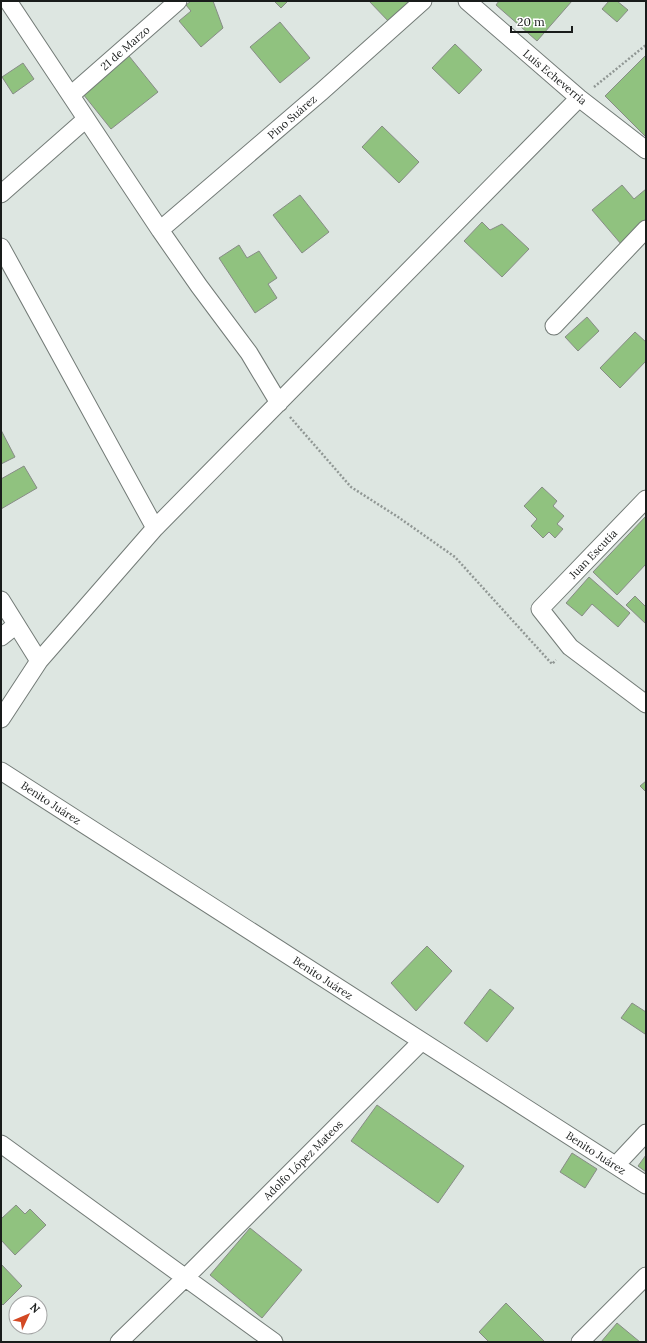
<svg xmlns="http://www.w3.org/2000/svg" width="647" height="1343" viewBox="0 0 647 1343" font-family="Lora,serif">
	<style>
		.building { fill: #90c27f; stroke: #878c86 }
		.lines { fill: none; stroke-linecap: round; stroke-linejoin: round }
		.minor-casing { stroke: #737b77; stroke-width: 19 }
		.path { stroke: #909794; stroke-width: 2.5; stroke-dasharray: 2 2; stroke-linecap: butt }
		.minor { stroke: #fff; stroke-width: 17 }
		.labels { text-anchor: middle; stroke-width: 3.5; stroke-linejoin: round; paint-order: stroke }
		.street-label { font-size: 11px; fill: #191c1b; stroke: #fff }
	</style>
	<rect width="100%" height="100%" fill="#dde6e1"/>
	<path class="building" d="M191,1h22l10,27 -22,19 -22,-26 12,-10 -5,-6z
		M274,1h14l-7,7z
		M369,1h46l-24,23z
		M499,1h73l-35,40 -41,-36z
		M609,1h8l11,9 -11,12 -15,-13z
		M280,22l30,36 -30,25 -30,-36z
		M455,44l27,26 -23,24 -27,-26z
		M646,55v82l-41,-41z
		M129,56l29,36 -47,37 -28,-35z
		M23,63l11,16 -21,15 -11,-17z
		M382,126l37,36 -20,21 -37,-36z
		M622,185l12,14 12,-10v33l-25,22 -29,-34z
		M300,195l29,37 -27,21 -29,-38z
		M482,222l8,8 12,-6 27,25 -27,28 -38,-36z
		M239,245l8,13 12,-7 18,27 -9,6 9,14 -22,15 -36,-55z
		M587,317l12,14 -21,20 -13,-14z
		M635,332l11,10v19l-26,27 -20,-20z
		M1,430l14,27 -14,7z
		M24,466l13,22 -36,21v-30z
		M542,487l15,14 -4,5 11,10 -7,8 6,5 -8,9 -6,-6 -6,6 -12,-12 6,-7 -13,-13z
		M646,516v48l-29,31 -24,-23z
		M589,577l41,36 -12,14 -26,-23 -10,12 -16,-13z
		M635,596l11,11v17l-20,-19z
		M646,781v11l-6,-6z
		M427,946l25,25 -36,40 -25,-28z
		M490,989l24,19 -27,34 -23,-19z
		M632,1003l14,9v20l-1,2 -24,-16z
		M377,1105l87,61 -26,37 -87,-62z
		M572,1153l25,16 -12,19 -25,-16z
		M646,1155v17l-8,-6z
		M16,1205l9,9 5,-5 16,16 -31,30 -14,-15v-21z
		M250,1228l52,42 -40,48 -52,-43z
		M1,1264l21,22 -19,19 -2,-2z
		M506,1303l39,39h-56l-10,-10z
		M617,1323l23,19h-39z"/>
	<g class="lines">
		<defs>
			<path id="minor" d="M8,1l152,229 39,56 50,67 30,50
				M467,1l112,97 67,52
				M71,95l107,-94
				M1,194l85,-75
				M160,230l161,-138 102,-91
				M1,247l154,281
				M554,326l92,-97
				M646,499l-106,110 30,38 76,57
				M1,600l38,61
				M1,637l15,-12
				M1,719l38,-58 116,-133 424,-430
				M1,771l645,414
				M1,1144l273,198
				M616,1165l30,-32
				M119,1342l66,-64 236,-236
				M580,1342l66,-66"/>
		</defs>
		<use href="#minor" class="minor-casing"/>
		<path class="path" d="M594,87l52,-42
			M290,417l61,70 47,30 57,40 97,107 4,-4"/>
		<use href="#minor" class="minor"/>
	</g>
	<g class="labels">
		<g class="street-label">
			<text transform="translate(125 48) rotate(-41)" y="4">21 de Marzo</text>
			<text transform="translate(555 77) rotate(40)" y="4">Luis Echeverría</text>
			<text transform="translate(292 117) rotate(-41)" y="4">Pino Suárez</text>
			<text transform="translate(593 554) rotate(-46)" y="4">Juan Escutia</text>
			<text transform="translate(51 803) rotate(33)" y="4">Benito Juárez</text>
			<text transform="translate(323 978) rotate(33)" y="4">Benito Juárez</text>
			<text transform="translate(596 1153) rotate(33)" y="4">Benito Juárez</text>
			<text transform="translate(303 1160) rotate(-45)" y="4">Adolfo López Mateos</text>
		</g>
	</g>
	<rect width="647" height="1343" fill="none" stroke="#191c1b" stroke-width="4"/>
	<g transform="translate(28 1315) rotate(46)"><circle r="19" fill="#ffffff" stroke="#a3a4a4"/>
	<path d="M0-3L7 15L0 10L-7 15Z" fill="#d34924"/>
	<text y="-6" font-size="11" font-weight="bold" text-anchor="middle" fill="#191c1b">N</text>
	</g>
	<path d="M511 26v6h61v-6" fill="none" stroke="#191c1b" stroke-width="2"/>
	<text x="517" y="26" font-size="12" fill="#191c1b" stroke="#ffffff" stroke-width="3" paint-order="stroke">20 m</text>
</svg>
